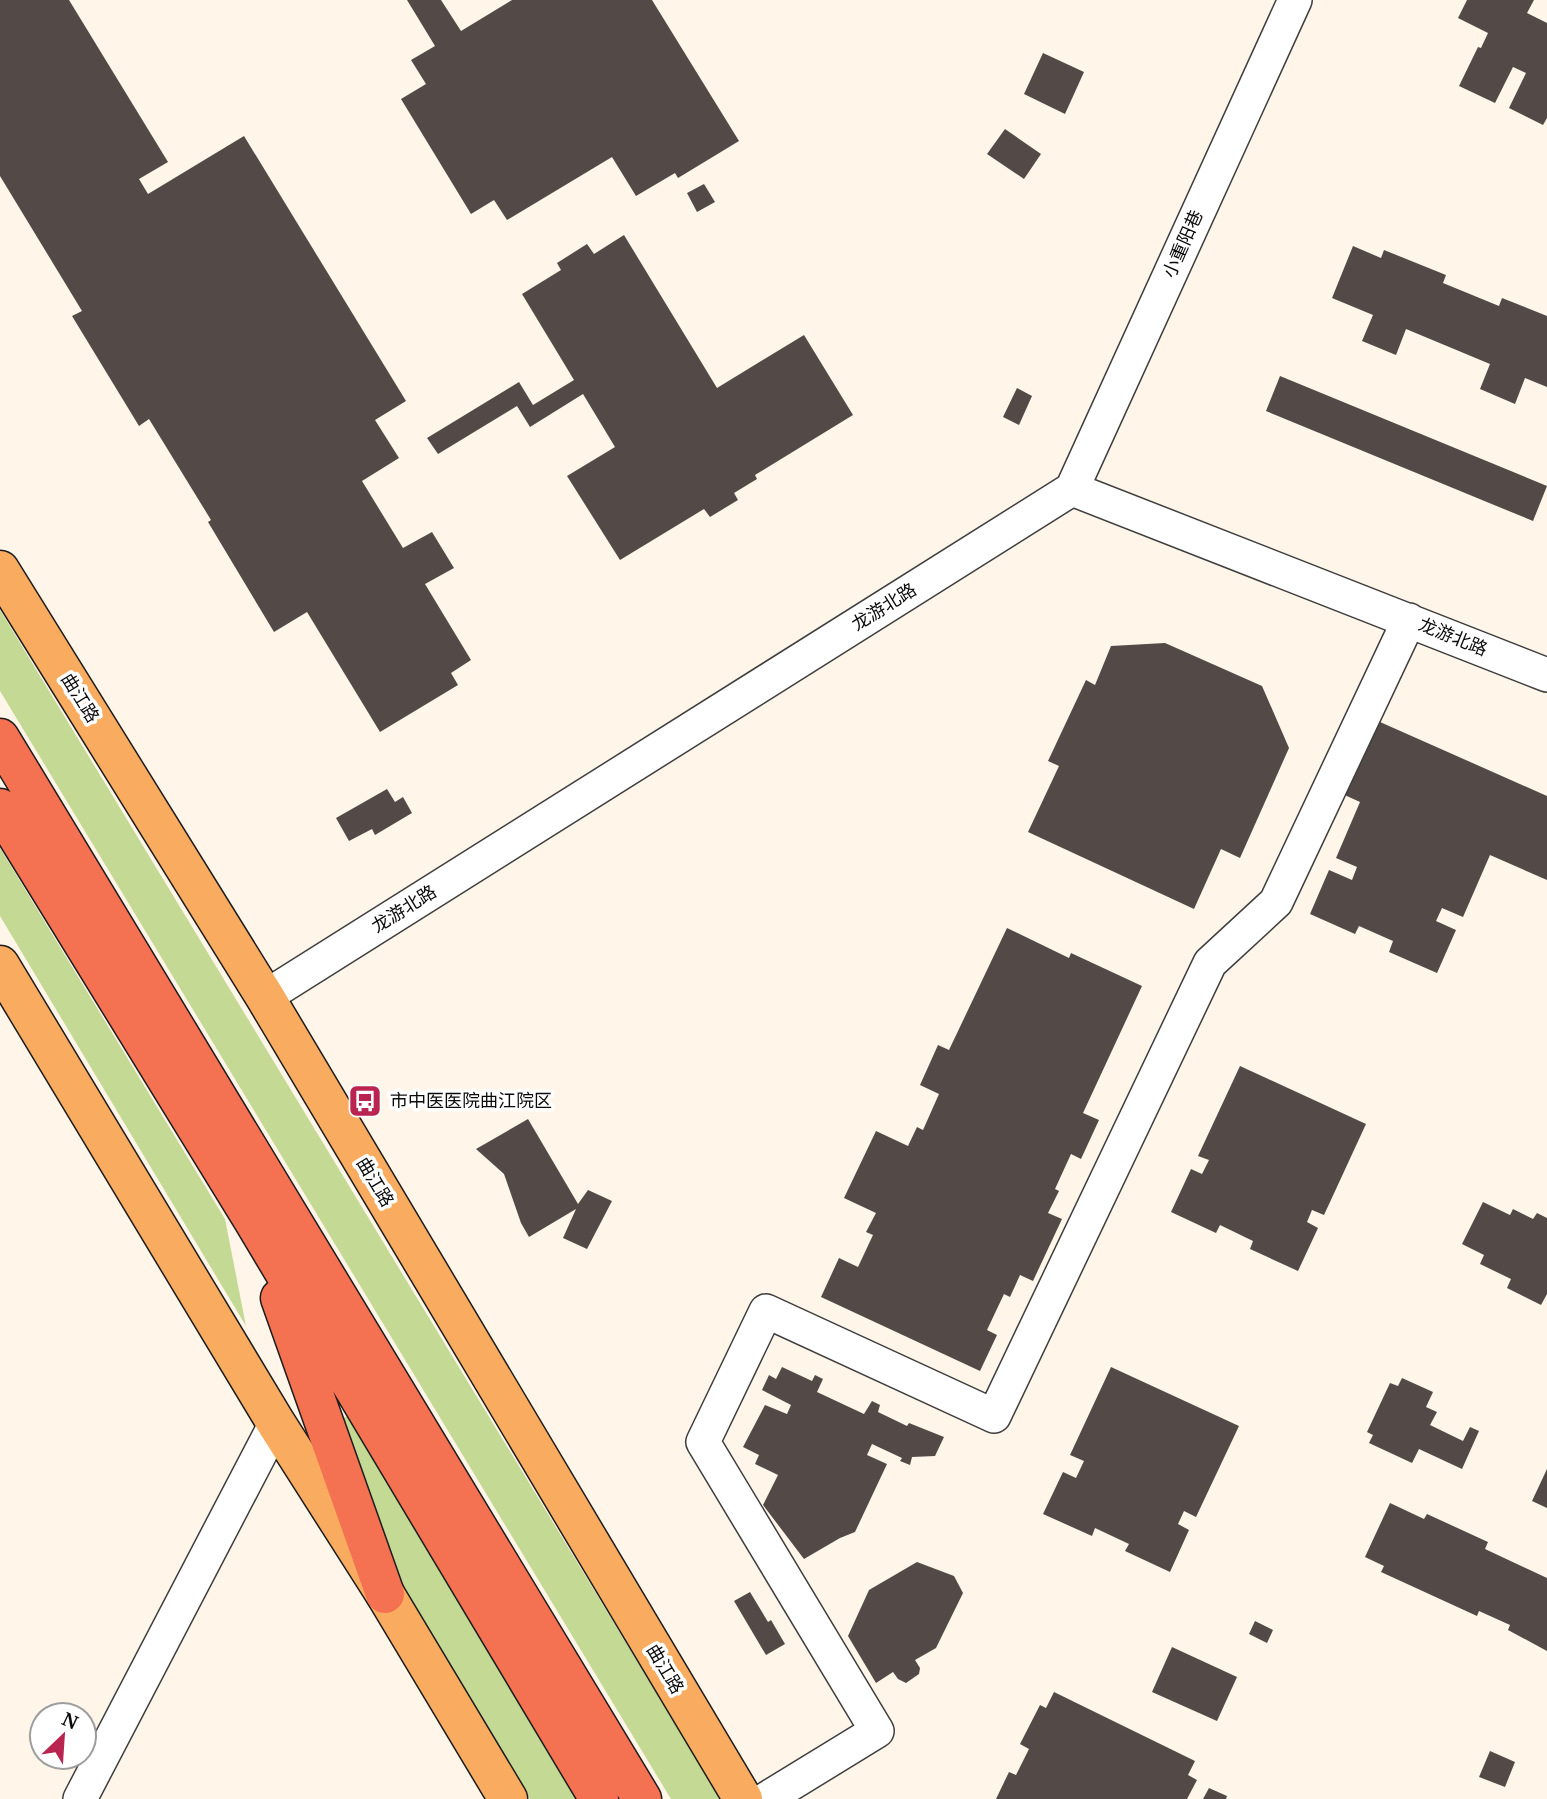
<svg xmlns="http://www.w3.org/2000/svg" width="1547" height="1799" viewBox="0 0 1547 1799" font-family="'Noto Serif','Noto Sans SC',serif">
	<style>
		.forest { fill: #c4d993 }
		.building { fill: #534947 }
		.lines { fill: none; stroke-linecap: round; stroke-linejoin: round }
		.minor-casing { stroke: #3e3e3e; stroke-width: 36 }
		.major-casing { stroke: #1c1c1c; stroke-width: 41 }
		.highway-casing { stroke: #1c1c1c; stroke-width: 41 }
		.minor { stroke: #fff; stroke-width: 33 }
		.major { stroke: #f9ac5f; stroke-width: 38 }
		.highway { stroke: #f47251; stroke-width: 38 }
		.labels { text-anchor: middle; stroke-width: 7; stroke-linejoin: round; paint-order: stroke }
		.street-label { font-size: 18px; fill: #0b0b0b; stroke: #fff }
		.poi-label { font-size: 18px; fill: #0b0b0b; stroke: #fff; text-anchor: start }
	</style>
	<rect width="100%" height="100%" fill="#fff5e8"/>
	<path class="forest" d="M0,610l654,1079 66,110h-49l-671,-1108z
		M0,848l225,371 21,107 -246,-410z
		M349,1416l229,383h-48l-129,-214 -62,-166z"/>
	<path class="building" d="M0,0h69l99,162 -29,17 9,15 96,-58 162,265 -31,19 24,38 -37,23 41,67 29,-16 22,36 -29,16 46,76 -20,13 7,12 -78,47 -73,-120 -33,20 -66,-110 3,-2 -62,-101 -10,7 -67,-110 10,-5 -82,-135z
		M407,0h34l20,31 51,-31h140l87,141 -61,37 -3,-5 -39,23 -24,-39 -105,63 -13,-20 -23,14 -70,-115 25,-15 -15,-24 24,-14z
		M1467,0h67l-7,13 20,10v95l-4,7 -34,-17 17,-35 -13,-6 -18,36 -36,-17 19,-39 3,1 7,-15 -30,-15z
		M1043,53l41,19 -19,42 -41,-20z
		M1005,129l36,25 -17,25 -37,-25z
		M704,184l11,18 -18,10 -10,-19z
		M624,235l93,153 87,-53 49,80 -98,60 2,4 -23,14 4,7 -28,17 -6,-8 -84,51 -53,-84 48,-29 -32,-53 -53,33 -13,-21 -79,48 -11,-16 92,-56 14,23 41,-25 -52,-86 39,-24 -4,-7 30,-19 7,10z
		M1353,246l28,12 3,-8 62,25 -3,8 56,23 3,-8 45,18v71l-22,-9 -10,26 -35,-15 10,-25 -84,-35 -10,26 -34,-14 11,-26 -41,-17z
		M1280,376l267,110 -14,35 -267,-110z
		M1017,388l15,8 -13,29 -16,-8z
		M1165,643l97,43 27,62 -49,110 -19,-9 -27,60 -166,-77 31,-66 -11,-5 38,-81 9,5 16,-39z
		M1371,718l176,78v84l-57,-25 -27,62 -21,-9 -6,13 20,9 -19,43 -48,-21 4,-11 -34,-15 -4,8 -45,-20 19,-44 23,10 5,-13 -21,-9 24,-56 -22,-10z
		M387,789l8,13 8,-5 9,16 -37,22 -3,-6 -23,12 -13,-23z
		M1007,928l62,30 2,-5 71,33 -59,127 16,7 -18,39 -10,-5 -16,35 4,2 -11,22 14,6 -29,62 -13,-6 -10,22 -6,-3 -17,36 10,5 -17,36 -159,-74 18,-39 19,9 15,-32 -7,-3 10,-19 -32,-15 32,-67 32,15 9,-19 6,3 16,-36 -19,-9 18,-40 11,5z
		M1240,1066l126,58 -42,91 -12,-5 -5,12 11,6 -20,43 -48,-22 3,-8 -33,-16 -4,8 -45,-21 20,-43 11,5 7,-14 -11,-4z
		M528,1119l50,85 10,-14 24,11 -25,48 -24,-11 13,-29 -47,28 -8,-14 -17,-49 -28,-25z
		M1483,1202l27,13 3,-6 20,10 4,-6 10,5v76l-6,11 -34,-17 4,-9 -31,-15 4,-9 -22,-11z
		M782,1367l30,14 3,-6 8,4 -6,13 47,22 8,-13 8,4 -2,7 29,14 2,-3 35,14 -9,19 -23,1 -2,8 -10,-4 2,-3 -30,-14 -5,11 20,9 -32,68 -15,6 -36,21 -41,-54 15,-30 -23,-11 4,-9 -16,-8 22,-42 22,9 4,-9 -29,-15 7,-15 7,4z
		M1111,1367l128,59 -43,91 -12,-6 -6,13 11,6 -19,42 -45,-21 4,-7 -34,-16 -3,8 -49,-22 20,-42 13,6 8,-17 -14,-6z
		M1402,1378l31,14 -7,15 11,5 -7,13 33,16 7,-14 9,4 -17,38 -43,-20 -7,14 -43,-20 4,-8 -6,-3 23,-49 8,3z
		M1547,1469v39l-15,-7z
		M1390,1503l34,16 3,-5 61,28 -3,7 62,29v73l-39,-21 2,-5 -31,-14 -2,5 -96,-44 3,-6 -19,-9z
		M917,1562l37,14 9,17 -27,55 -21,12 5,8 -1,6 -13,9 -8,-4 -5,-7 -17,11 -28,-47 21,-46z
		M750,1592l18,30 3,-2 14,24 -19,11 -32,-54z
		M1255,1621l18,9 -6,13 -18,-9z
		M1172,1647l65,30 -20,44 -65,-29z
		M1054,1692l141,69 -7,14 9,5 -10,19h-191l13,-27 7,3 13,-26 -9,-5 20,-39 6,3z
		M1490,1751l25,11 -10,25 -26,-10z
		M1209,1788l18,8 -1,3h-23z"/>
	<g class="lines">
		<defs>
			<path id="minor" d="M1072,489l223,-489
				M265,997l807,-508 475,186
				M80,1799l196,-376
				M766,1799l111,-68 -174,-289 63,-131 228,105 216,-453 66,-61 133,-282"/>
			<path id="major" d="M0,570l265,427 478,802
				M0,965l276,458 109,171 123,205"/>
			<path id="highway" d="M0,738l642,1061
				M0,808l253,412 346,579
				M280,1298l105,296"/>
		</defs>
		<use href="#minor" class="minor-casing"/>
		<use href="#major" class="major-casing"/>
		<use href="#highway" class="highway-casing"/>
		<use href="#minor" class="minor"/>
		<use href="#major" class="major"/>
		<use href="#highway" class="highway"/>
	</g>
	<defs>
		<symbol id="bus-square" viewBox="-11 -11 22 22"><rect x="-9" y="-9" width="18" height="18" rx="4" fill="#b92451" stroke="#fff"/><path d="M-5-6H5V4H4V6H2V4H-2V6H-4V4H-5ZM-3.5-4V0h7V-4ZM-3.5 1.2v1.5H-2V1.2ZM2 1.2v1.5H3.5V1.2Z" fill="#fff"/></symbol>
	</defs>
	<g fill-rule="evenodd">
		<use href="#bus-square" x="346" y="1082" width="38" height="38"/>
	</g>
	<g class="labels">
		<g class="street-label">
			<text transform="translate(1183 244) rotate(-66)" y="6">小重阳巷</text>
			<text transform="translate(884 607) rotate(-32)" y="6">龙游北路</text>
			<text transform="translate(1453 637) rotate(22)" y="6">龙游北路</text>
			<text transform="translate(80 698) rotate(58)" y="6">曲江路</text>
			<text transform="translate(404 909) rotate(-32)" y="6">龙游北路</text>
			<text transform="translate(375 1182) rotate(59)" y="6">曲江路</text>
			<text transform="translate(665 1669) rotate(59)" y="6">曲江路</text>
		</g>
		<g class="poi-label">
			<text x="390" y="1107">市中医医院曲江院区</text>
		</g>
	</g>
	<g transform="translate(63 1736) rotate(25)"><circle r="33" fill="#ffffff" stroke="#9d9d9d" stroke-width="2"/>
	<path d="M0-5L12 26L0 18L-12 26Z" fill="#b92451"/>
	<text y="-10" font-size="19" font-weight="bold" text-anchor="middle" fill="#0b0b0b">N</text>
	</g>
</svg>
